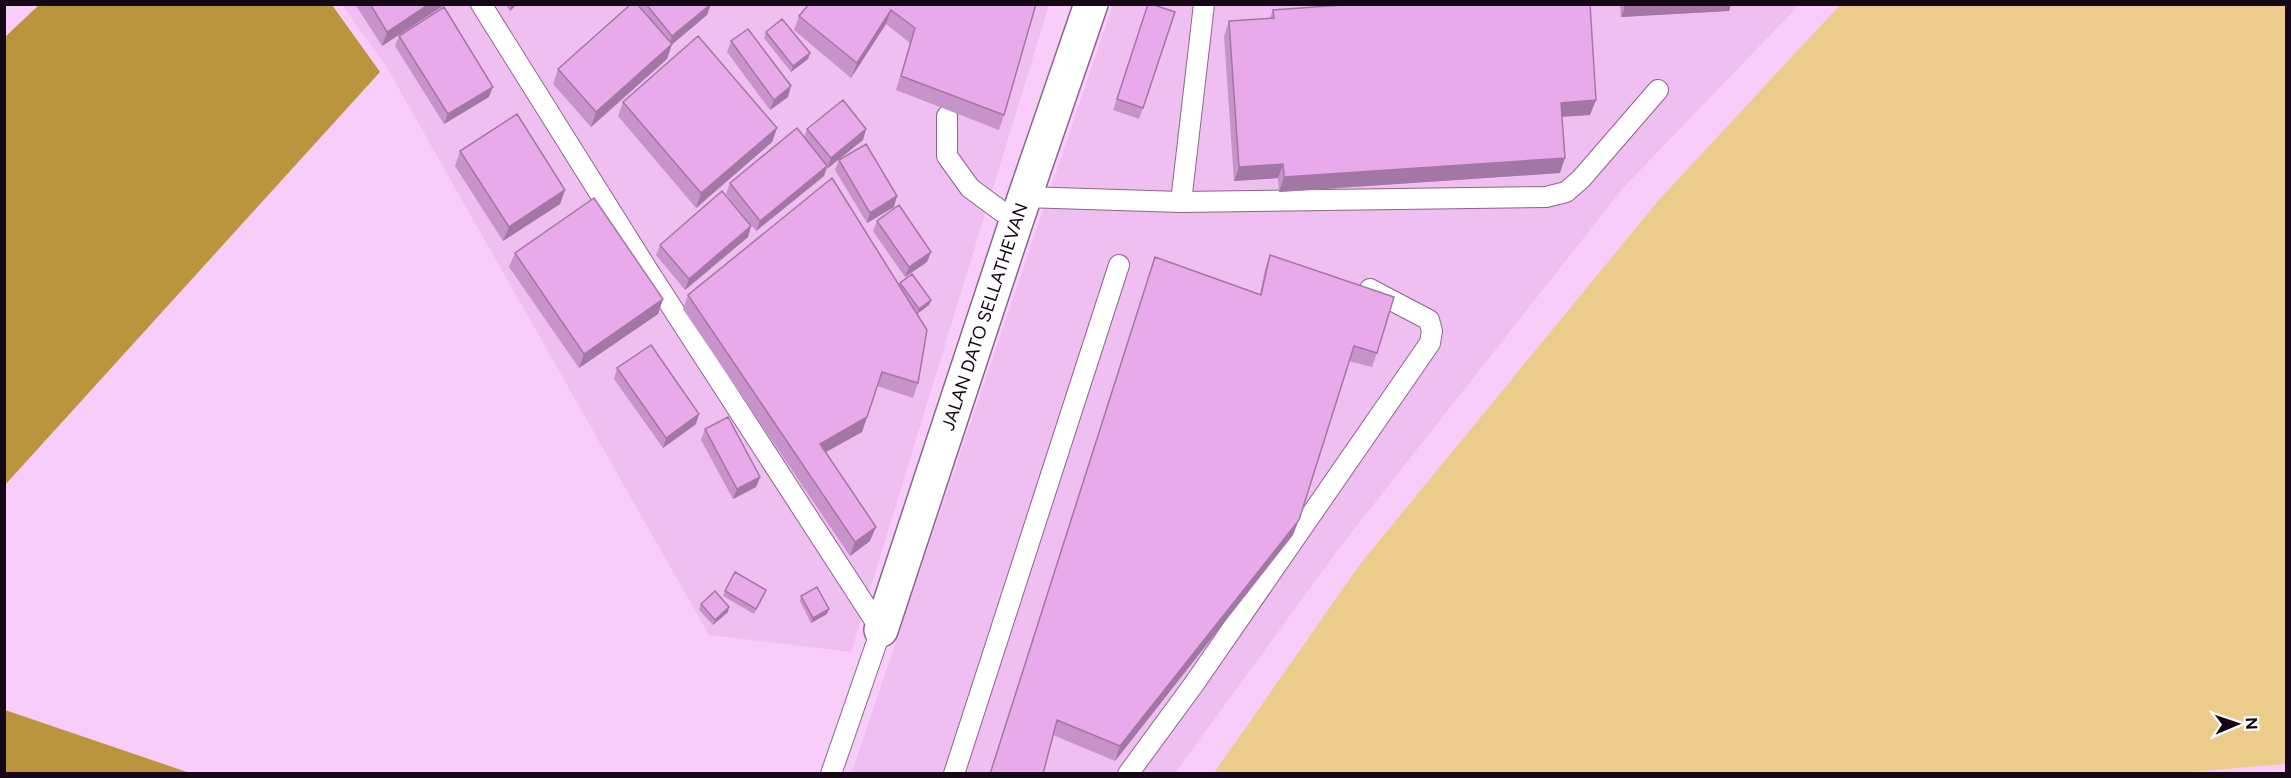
<svg xmlns="http://www.w3.org/2000/svg" width="2291" height="778" viewBox="0 0 2291 778" font-family="Figtree,sans-serif">
	<style>
		.built { fill: #efbff1 }
		.green { fill: #ebcc8a }
		.forest { fill: #bb953e }
		.lines { fill: none; stroke-linecap: round; stroke-linejoin: round }
		.lane-casing { stroke: #8b658c; stroke-width: 22 }
		.street-casing { stroke: #8b658c; stroke-width: 36 }
		.lane { stroke: #fff; stroke-width: 20 }
		.street { stroke: #fff; stroke-width: 33 }
		.wall { fill: #c892cb }
		.shaded-wall { fill: #a377a5 }
		.building { fill: #e9aaec; stroke: #a377a5; stroke-width: 1.5 }
		.labels { text-anchor: middle; stroke-width: 4.5; stroke-linejoin: round; paint-order: stroke }
		.street-label { font-size: 18px; fill: #150716; stroke: #fff }
	</style>
	<rect width="100%" height="100%" fill="#f8cdf9"/>
	<path class="built" d="M342,5h707l-198,647 -142,-17 -323,-569z
		M1113,5h686l-176,183 -283,359 -165,226 -324,1z"/>
	<path class="green" d="M1840,5h446v759l-121,10 -951,-1 147,-210 297,-362z"/>
	<path class="forest" d="M39,5h293l48,67 -375,413v-448z
		M5,710l185,63h-185z"/>
	<g class="lines">
		<defs>
			<path id="lane" d="M481,4l166,265 234,361 -50,144
				M1204,4l-23,198 365,-5 20,-5 15,-13 77,-89
				M947,116v40l23,32 46,34
				M1024,197l157,5
				M954,774l165,-509
				M1128,774l66,-90 236,-341 2,-12 -3,-11 -59,-31"/>
			<g id="street">
				<path id="s1" d="M881,630l135,-408 75,-218"/>
			</g>
		</defs>
		<use href="#lane" class="lane-casing"/>
		<use href="#street" class="street-casing"/>
		<use href="#lane" class="lane"/>
		<use href="#street" class="street"/>
	</g>
	<path class="wall" d="M355,4h91l-64,42z
		M505,4h12l-7,7z
		M631,4h80l-4,11 -35,29 -5,15 -76,68 -38,-43 5,-15z
		M805,4h231l-32,111 -5,15 -103,-40 14,-47 -24,-19 -35,54 -57,-48 5,-14 8,-9z
		M1148,4l-5,104 -4,11 -26,-9z
		M1620,4h111l-2,7 -108,6z
		M1273,10l317,105 -28,2 -2,56 -281,19 -1,-14 -44,3 -10,-145 5,-15 41,-3z
		M766,32l44,21 -2,6 -17,13 -27,-34z
		M399,36l90,61 -45,27 -49,-78z
		M731,41l57,56 -18,13 -43,-58z
		M623,102l154,26 -5,14 -76,66 -78,-92z
		M807,129h59l-3,11 -36,28 -3,8 -68,55 -30,-37 4,-11 74,-46z
		M460,151l100,53 -57,37 -48,-75z
		M839,160l55,47 -27,16 -32,-53z
		M877,221l54,31 -4,10 -22,15 -32,-46z
		M751,226l-3,11 -63,53 -29,-35 4,-10z
		M515,253l148,46 -5,15 -79,54 -70,-101z
		M1270,255l107,98 -5,14 -23,-6 -56,174 -178,226 -62,-26 -10,39h-53l165,-517 105,37 5,-25z
		M900,283l31,17 -2,5 -12,9 1,69 -5,15 -36,-12 -15,46 -36,20 44,89 -20,15 -167,-247 5,-14 211,-10z
		M617,368l79,56 -33,24 -49,-69z
		M705,429l55,48 -4,10 -23,12 -32,-59z
		M725,591l39,5 -10,18 -31,-18z
		M801,596l26,18 -16,9 -11,-22z
		M701,604l27,8 -15,13 -14,-15z"/>
	<path class="shaded-wall" d="M429,4h17l-64,42 5,-14z
		M512,4h5l-7,7z
		M711,4l-4,11 -38,32 3,-11z
		M1671,4h60l-2,7 -108,6 4,-10z
		M891,10l-5,14 -35,54 6,-15z
		M672,44l-5,15 -76,68 5,-15z
		M810,53l-2,6 -17,13 2,-6z
		M791,86l-3,11 -18,13 4,-10z
		M493,87l-4,10 -45,27 4,-10z
		M1596,100l-6,15 -34,2 5,-14z
		M777,128l-5,14 -76,66 5,-15z
		M866,129l-3,11 -36,29 4,-11z
		M1565,158l-5,15 -281,19 5,-15z
		M1283,164l-5,14 -44,3 5,-14z
		M827,166l-3,10 -68,55 4,-10z
		M565,190l-5,14 -57,37 6,-14z
		M897,196l-3,11 -27,16 3,-10z
		M751,226l-3,11 -63,53 4,-11z
		M931,252l-4,10 -22,15 4,-10z
		M663,299l-5,15 -79,54 5,-14z
		M931,300l-2,5 -12,9 2,-5z
		M699,414l-3,10 -33,24 3,-10z
		M867,417l-5,15 -47,26 5,-14z
		M760,477l-4,10 -23,12 4,-10z
		M1299,520l-6,15 -178,226 5,-15z
		M876,527l-6,14 -20,15 5,-14z
		M729,607l-1,5 -15,13 2,-5z
		M829,609l-2,5 -16,9 2,-5z"/>
	<path class="building" d="M370,4h59l-42,28z
		M631,4h6l35,40 -76,68 -38,-43z
		M646,4h65l-39,32z
		M809,4h227l-32,111 -103,-39 14,-48 -24,-18 -34,53 -58,-47z
		M1148,4h3l24,8 -32,96 -26,-9z
		M1356,4h198v1l36,-1 6,96 -35,3 4,55 -281,19 -1,-13 -44,3 -10,-146 45,-3 -1,-8z
		M1625,4h46l-46,3z
		M444,7l49,80 -45,27 -49,-78z
		M782,19l28,34 -17,13 -27,-34z
		M748,29l43,57 -17,14 -43,-59z
		M698,36l79,92 -76,65 -78,-91z
		M843,100l23,29 -35,29 -24,-29z
		M517,114l48,76 -56,37 -49,-76z
		M797,128l30,38 -67,55 -30,-38z
		M866,144l31,52 -27,17 -31,-53z
		M832,178l95,152 -9,53 -36,-11 -15,45 -47,27 56,83 -21,15 -167,-247z
		M722,191l29,35 -62,53 -29,-34z
		M594,198l69,101 -79,55 -69,-101z
		M899,205l32,47 -22,15 -32,-46z
		M1270,255l124,42 -17,56 -23,-7 -55,174 -179,226 -63,-26 -14,54h-53l165,-517 106,38z
		M912,274l19,26 -12,9 -19,-26z
		M651,345l48,69 -33,24 -49,-70z
		M728,417l32,60 -23,12 -32,-60z
		M735,572l31,18 -10,19 -31,-18z
		M817,587l12,22 -16,9 -12,-22z
		M715,591l14,16 -14,13 -14,-16z"/>
	<g class="labels">
		<g class="street-label">
			<text dy="6" stroke="none"><textPath href="#s1" startOffset="330">JALAN DATO SELLATHEVAN</textPath></text>
		</g>
	</g>
	<rect width="2291" height="778" fill="none" stroke="#150716" stroke-width="12"/>
	<g transform="translate(2237 724) rotate(88)" stroke="#ffffff" stroke-width="4.5" paint-order="stroke">
	<path d="M0-4.5L10 22L0 15L-10 22Z" fill="#150716"/>
	<text y="-9" font-size="16" font-weight="bold" text-anchor="middle" fill="#150716">N</text>
	</g>
</svg>
